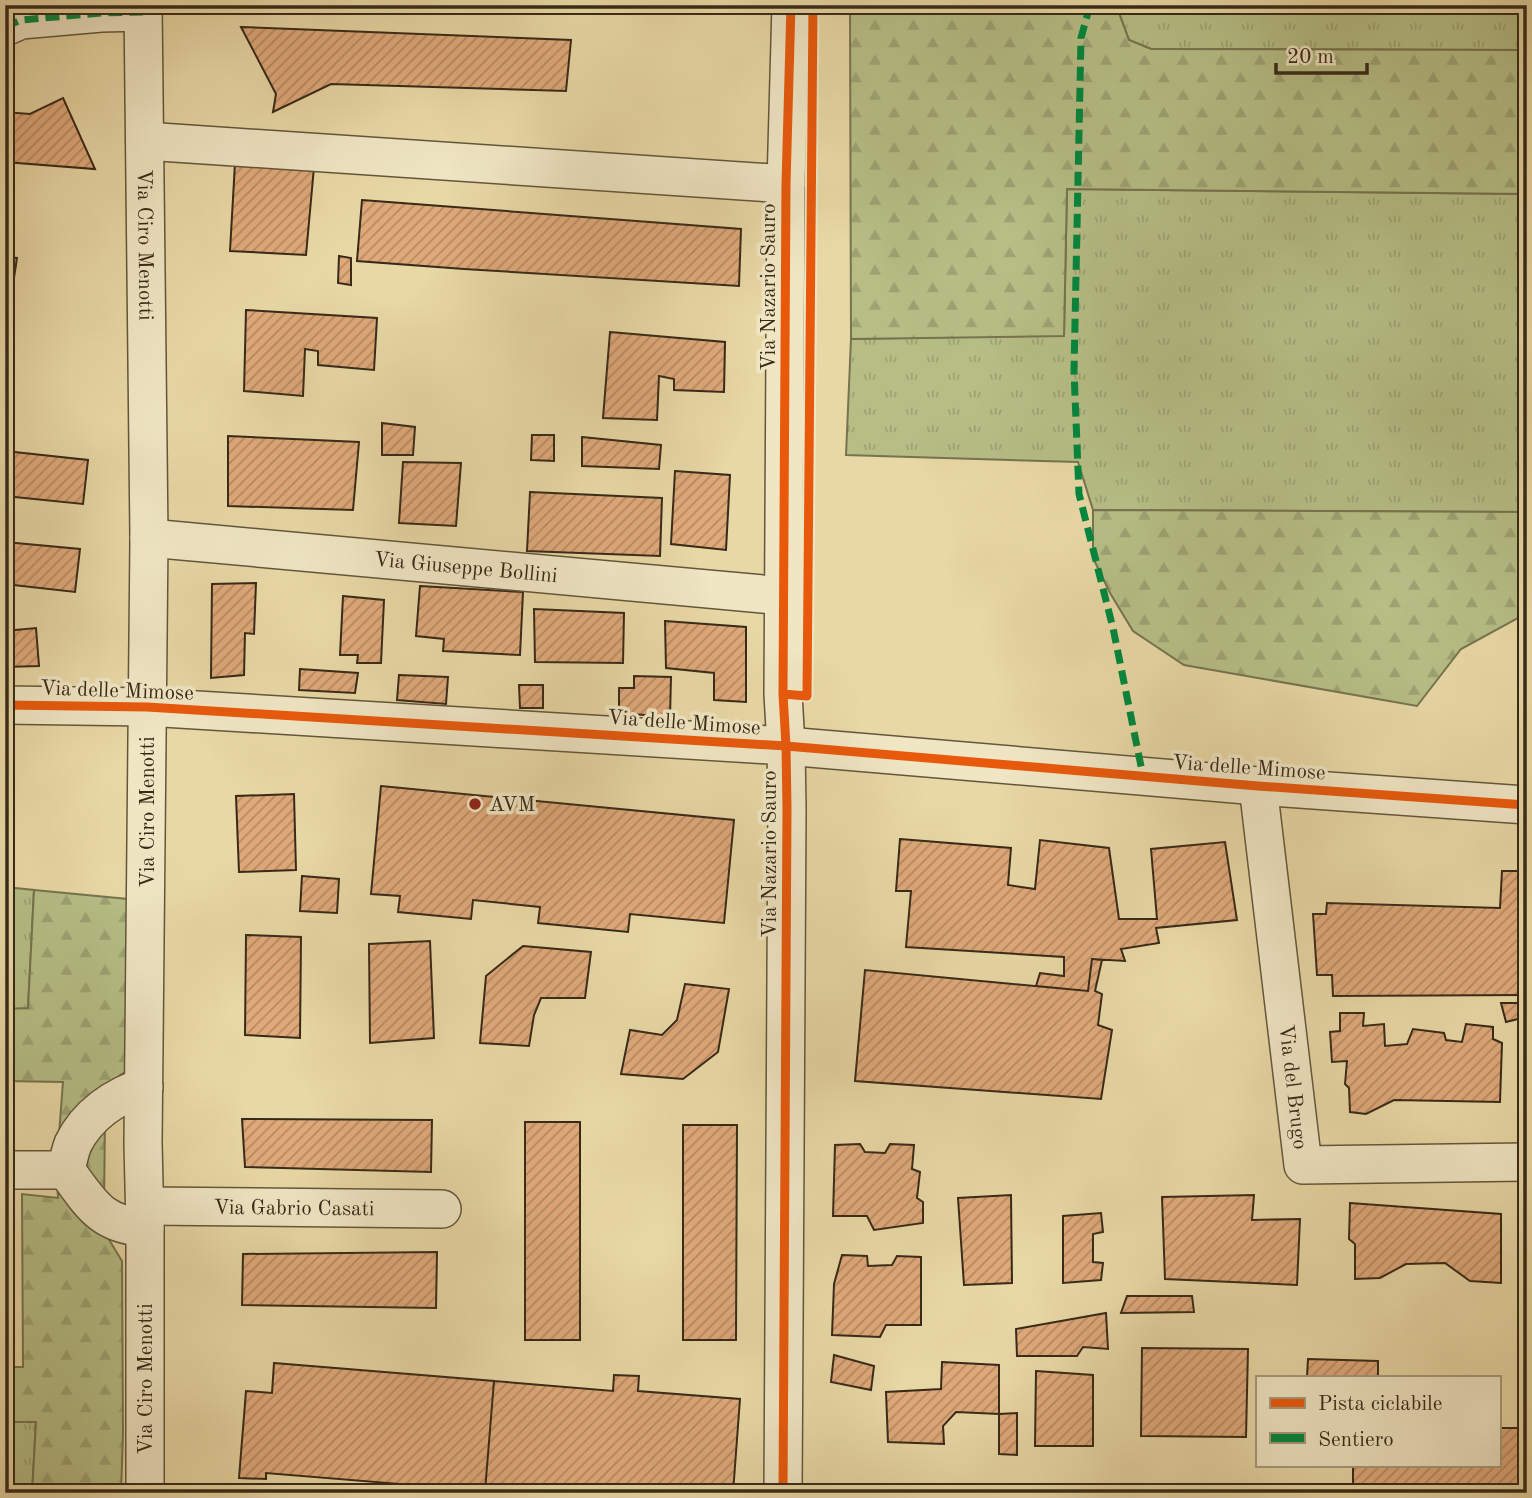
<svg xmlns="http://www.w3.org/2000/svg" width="1532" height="1498" viewBox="0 0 1532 1498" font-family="'Old Standard TT',serif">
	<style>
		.grass { fill: url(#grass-tufts); stroke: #767450; stroke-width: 2 }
		.forest { fill: url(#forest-firs); stroke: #767450; stroke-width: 2 }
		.building { fill: url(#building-hatch); stroke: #372a19; stroke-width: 2 }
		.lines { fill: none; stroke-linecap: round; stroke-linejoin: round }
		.minor-casing { stroke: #63563c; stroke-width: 40 }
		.minor { stroke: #f0e6c4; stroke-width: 37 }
		.quiet { stroke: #00873e; stroke-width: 7; stroke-dasharray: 14 7; stroke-linecap: butt }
		.cycleway-casing { stroke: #f0e6c4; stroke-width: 13 }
		.cycleway { stroke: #e8590c; stroke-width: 9 }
		.poi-dot { fill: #8f2418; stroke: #f0e6c4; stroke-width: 2.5 }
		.labels { text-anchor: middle; stroke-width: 7; stroke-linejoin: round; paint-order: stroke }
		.street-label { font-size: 21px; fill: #372a19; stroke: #f0e6c4 }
		.poi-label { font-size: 21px; fill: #372a19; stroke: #f0e6c4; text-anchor: start }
	</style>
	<defs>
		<pattern id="grass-tufts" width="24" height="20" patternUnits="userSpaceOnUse" patternTransform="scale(1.75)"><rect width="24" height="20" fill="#b6be86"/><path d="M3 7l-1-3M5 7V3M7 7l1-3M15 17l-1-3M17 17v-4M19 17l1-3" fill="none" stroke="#9da373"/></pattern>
		<pattern id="forest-firs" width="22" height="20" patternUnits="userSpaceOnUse" patternTransform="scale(1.75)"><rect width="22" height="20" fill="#b6be86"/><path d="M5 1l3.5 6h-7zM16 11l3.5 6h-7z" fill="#9da373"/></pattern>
		<pattern id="building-hatch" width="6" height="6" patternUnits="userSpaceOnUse" patternTransform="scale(1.75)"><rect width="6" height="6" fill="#e0a97a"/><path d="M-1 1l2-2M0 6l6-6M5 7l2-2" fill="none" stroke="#b68a63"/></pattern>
	</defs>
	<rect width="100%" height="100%" fill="#e8d8a5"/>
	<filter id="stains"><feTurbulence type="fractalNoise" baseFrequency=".00286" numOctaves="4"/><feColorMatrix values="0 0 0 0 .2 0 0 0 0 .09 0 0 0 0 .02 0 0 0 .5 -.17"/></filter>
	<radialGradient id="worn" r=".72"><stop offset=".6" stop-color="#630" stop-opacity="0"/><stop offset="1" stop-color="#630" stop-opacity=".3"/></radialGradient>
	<path class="grass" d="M1116,5h411v45l-376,-1 -22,-9z
		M1067,189l460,5v318l-434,-2 -15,-48 -232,-7 5,-116 213,-4z
		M5,887l29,3 -6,119h-23z
		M5,1422h31l-4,71h-27z"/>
	<path class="forest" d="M850,5h266l13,35 22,9 376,1v144l-460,-5 -3,147 -213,3z
		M1093,510l434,2v101l-66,36 -44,57 -233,-41 -51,-34 -23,-38 -17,-35z
		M34,890l104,10 1,165 -19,10 -54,73h-8l5,-66 -58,-1v-72l23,-1z
		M105,1118l-1,88 -30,-50z
		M57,1179l23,13 42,69 1,173 -2,59h-89l4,-71h-31v-55h18l-1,-173 36,4z"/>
	<path class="building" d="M241,27l330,13 -5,51 -235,-7 -58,28 3,-18z
		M63,98l32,71 -90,-7v-50l25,2z
		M235,163l79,4 -8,88 -76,-4z
		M362,200l379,29 -2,57 -275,-17 -107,-8z
		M339,256l12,2v27l-13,-2z
		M5,257l12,1 -9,60h-3z
		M246,310l131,8 -3,52 -56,-5v-14l-13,-2 -2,47 -59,-5z
		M610,332l115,10 -1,50 -50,-2v-11l-15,-3 -2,44 -54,-2z
		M382,423l33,4 -2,28h-31z
		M532,435h22v26l-23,-1z
		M228,436l131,6 -6,68 -125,-4z
		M582,437l79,8 -2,24 -77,-3z
		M5,451l83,9 -5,44 -78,-8z
		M403,462l58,1 -5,63 -57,-3z
		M675,471l55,4 -4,75 -55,-6z
		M530,492l132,6 -2,58 -133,-5z
		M5,542l75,7 -5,43 -70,-8z
		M256,583l-2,51 -9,-1 -1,42 -33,3 1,-94z
		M420,586l103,6 -3,63 -77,-4 1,-12 -28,-3z
		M343,596l41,4 -3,63h-24l1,-8h-18z
		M534,609l90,4 -1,50 -88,-1z
		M665,621l81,6v75l-32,-2v-27l-48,-5z
		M36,628l3,38 -34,1v-36z
		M300,669l58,4 -3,20 -56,-3z
		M399,675l49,2 -2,27 -49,-4z
		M634,676l37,1 -1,40 -51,-4v-25h15z
		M519,685h24v23h-23z
		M381,786l353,34 -10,103 -94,-9 -2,18 -90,-9 2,-16 -67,-7 -2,19 -73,-7 2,-16 -29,-2z
		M294,794l2,76 -57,2 -3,-76z
		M900,839l111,9 -3,37 27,4 5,-49 69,8 10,71h38l-6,-70 74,-7 12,78 -81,8 3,15 -38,6 4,12 -33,-2 -4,32 -52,-5 4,-13 24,3v-19l-158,-10 5,-56h-15z
		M1502,871h25v124l-194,1 -1,-21h-15l-4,-61h13l1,-11 173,5z
		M302,876l37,3 -2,34 -37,-2z
		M246,935l55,2 -1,101 -55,-3z
		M430,941l4,97 -64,5 -1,-99z
		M523,946l68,6 -6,46h-44l-7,17 -5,31 -49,-3 6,-67z
		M1092,959l10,1 -7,31 7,3 -4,31 14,5 -11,69 -246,-18 10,-111 223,21z
		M685,984l44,5 -11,63 -35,27 -62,-5 9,-44 32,5 15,-15z
		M1501,1003h17l4,15 -16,4z
		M1340,1013h24l-1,13 21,-2 1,22 22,-2 6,-15 31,4 2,7 16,2 4,-18 27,3v12l9,4 -2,59 -106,-2 -28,14 -16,-2 -1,-24 -4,-4 2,-23 -15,1 -2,-30 10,-1z
		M242,1119l190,1 -1,52 -186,-5z
		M525,1122h55v218h-55z
		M683,1125h54l-1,215h-53z
		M860,1144l5,8 20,1 5,-9 24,1 -2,24 8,3 -3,26 6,4v21l-49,7 -7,-14h-34l2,-71z
		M1011,1195l1,88 -48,2 -6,-87z
		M1254,1195l-2,25 48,-1 -3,66 -132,-6 -3,-82z
		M1350,1203l151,11v69l-31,-2 -25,-18 -39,1 -26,14 -25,1v-35l-6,-5z
		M1101,1213l2,19 -10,2v28l10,1 -2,17 -38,3v-67z
		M437,1252l-1,56 -194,-3 1,-51z
		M842,1255l25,1 1,10 24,-1 5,-9 24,1v68h-35l-6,12 -48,-2 2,-51z
		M1127,1296h65l2,16 -73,1z
		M1106,1313l2,36 -25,-2 -6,9h-60l-1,-27z
		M1142,1348l106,1 -2,88 -105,-1z
		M834,1355l40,11 -3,24 -40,-8z
		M1308,1359l70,2v16h-71z
		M942,1362l57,3v49l-43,-2 -13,14 1,18 -56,-2 -2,-50 55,-3z
		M274,1363l220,18 -9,110 -219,-18v6l-27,-1 7,-87 26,2z
		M1036,1371l57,4v71h-58z
		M614,1375l25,1 -1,15 102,8 -7,94h-223l-25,-2 9,-110 119,10z
		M1017,1413v42l-18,-1v-40z
		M1499,1428h28v65h-174v-28h146z"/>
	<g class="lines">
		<defs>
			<g id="minor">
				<path id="s1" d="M143,5l6,533 -6,605 2,85v265"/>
				<path d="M5,27l16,-7 80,-7 42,-1"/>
				<path d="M145,141l641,43"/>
				<path id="s2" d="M149,538l635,58"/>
				<path d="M5,705l142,2 639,39 472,40 269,19"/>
				<path id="s3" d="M1258,786l45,379 224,-3"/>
				<path d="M5,1170h61"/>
				<path d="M66,1170c2,-9 4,-18 7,-26 14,-29 42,-48 71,-57"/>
				<path d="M66,1170c25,34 34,54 79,58"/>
				<path id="s4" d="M145,1206l297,3"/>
				<path d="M783,1493l4,-685 -1,-62 -3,-52 3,-510 5,-179"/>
			</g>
		</defs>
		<use href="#minor" class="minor-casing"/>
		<use href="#minor" class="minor"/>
		<path class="quiet" d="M1090,5l-9,33 -7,333 5,123 34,134 30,148
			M5,27l16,-7 80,-7 42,-1"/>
		<defs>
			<path id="cycleway" d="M783,694l24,2 6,-691
				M5,705l142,2 639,39 472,40 269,19
				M783,1493l4,-685 -1,-62 -3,-52 3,-510 5,-179"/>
		</defs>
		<use href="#cycleway" class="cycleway-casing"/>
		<use href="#cycleway" class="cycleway"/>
	</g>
	<circle class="poi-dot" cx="475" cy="804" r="7"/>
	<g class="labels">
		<g class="street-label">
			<text dy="7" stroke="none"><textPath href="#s1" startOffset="240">Via Ciro Menotti</textPath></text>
			<text transform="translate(768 287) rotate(-90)" y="7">Via Nazario Sauro</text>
			<text dy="7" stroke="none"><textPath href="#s2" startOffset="318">Via Giuseppe Bollini</textPath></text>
			<text transform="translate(117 690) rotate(2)" y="7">Via delle Mimose</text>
			<text transform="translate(684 722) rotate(4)" y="7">Via delle Mimose</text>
			<text transform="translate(1249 767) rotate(4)" y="7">Via delle Mimose</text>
			<text transform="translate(147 812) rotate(-90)" y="7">Via Ciro Menotti</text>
			<text transform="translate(769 854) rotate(-90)" y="7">Via Nazario Sauro</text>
			<text dy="7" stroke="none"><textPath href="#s3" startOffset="303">Via del Brugo</textPath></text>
			<text dy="7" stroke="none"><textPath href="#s4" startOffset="149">Via Gabrio Casati</textPath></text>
			<text transform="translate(145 1379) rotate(-90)" y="7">Via Ciro Menotti</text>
		</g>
		<g class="poi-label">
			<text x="489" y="811">AVM</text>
		</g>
	</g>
	<rect width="1532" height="1498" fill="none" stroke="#e8d8a5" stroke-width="28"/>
	<rect x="7" y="7" width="1518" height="1484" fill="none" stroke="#372a19" stroke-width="3.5"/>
	<rect x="14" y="14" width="1504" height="1470" fill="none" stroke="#372a19" stroke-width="2"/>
	<rect x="1256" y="1376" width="245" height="91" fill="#f0e6c4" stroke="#a69b80" stroke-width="2"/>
	<rect x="1270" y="1398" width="35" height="10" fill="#e8590c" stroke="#a69b80" stroke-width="2"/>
	<text x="1318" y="1410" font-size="21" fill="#372a19">Pista ciclabile</text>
	<rect x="1270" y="1433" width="35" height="10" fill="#00873e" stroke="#a69b80" stroke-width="2"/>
	<text x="1318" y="1446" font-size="21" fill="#372a19">Sentiero</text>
	<path d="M1276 63v10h91v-10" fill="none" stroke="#372a19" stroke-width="3.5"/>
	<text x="1287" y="63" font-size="21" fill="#372a19" stroke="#f0e6c4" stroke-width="5" paint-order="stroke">20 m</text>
	<rect width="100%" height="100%" filter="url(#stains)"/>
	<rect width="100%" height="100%" fill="url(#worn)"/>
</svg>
